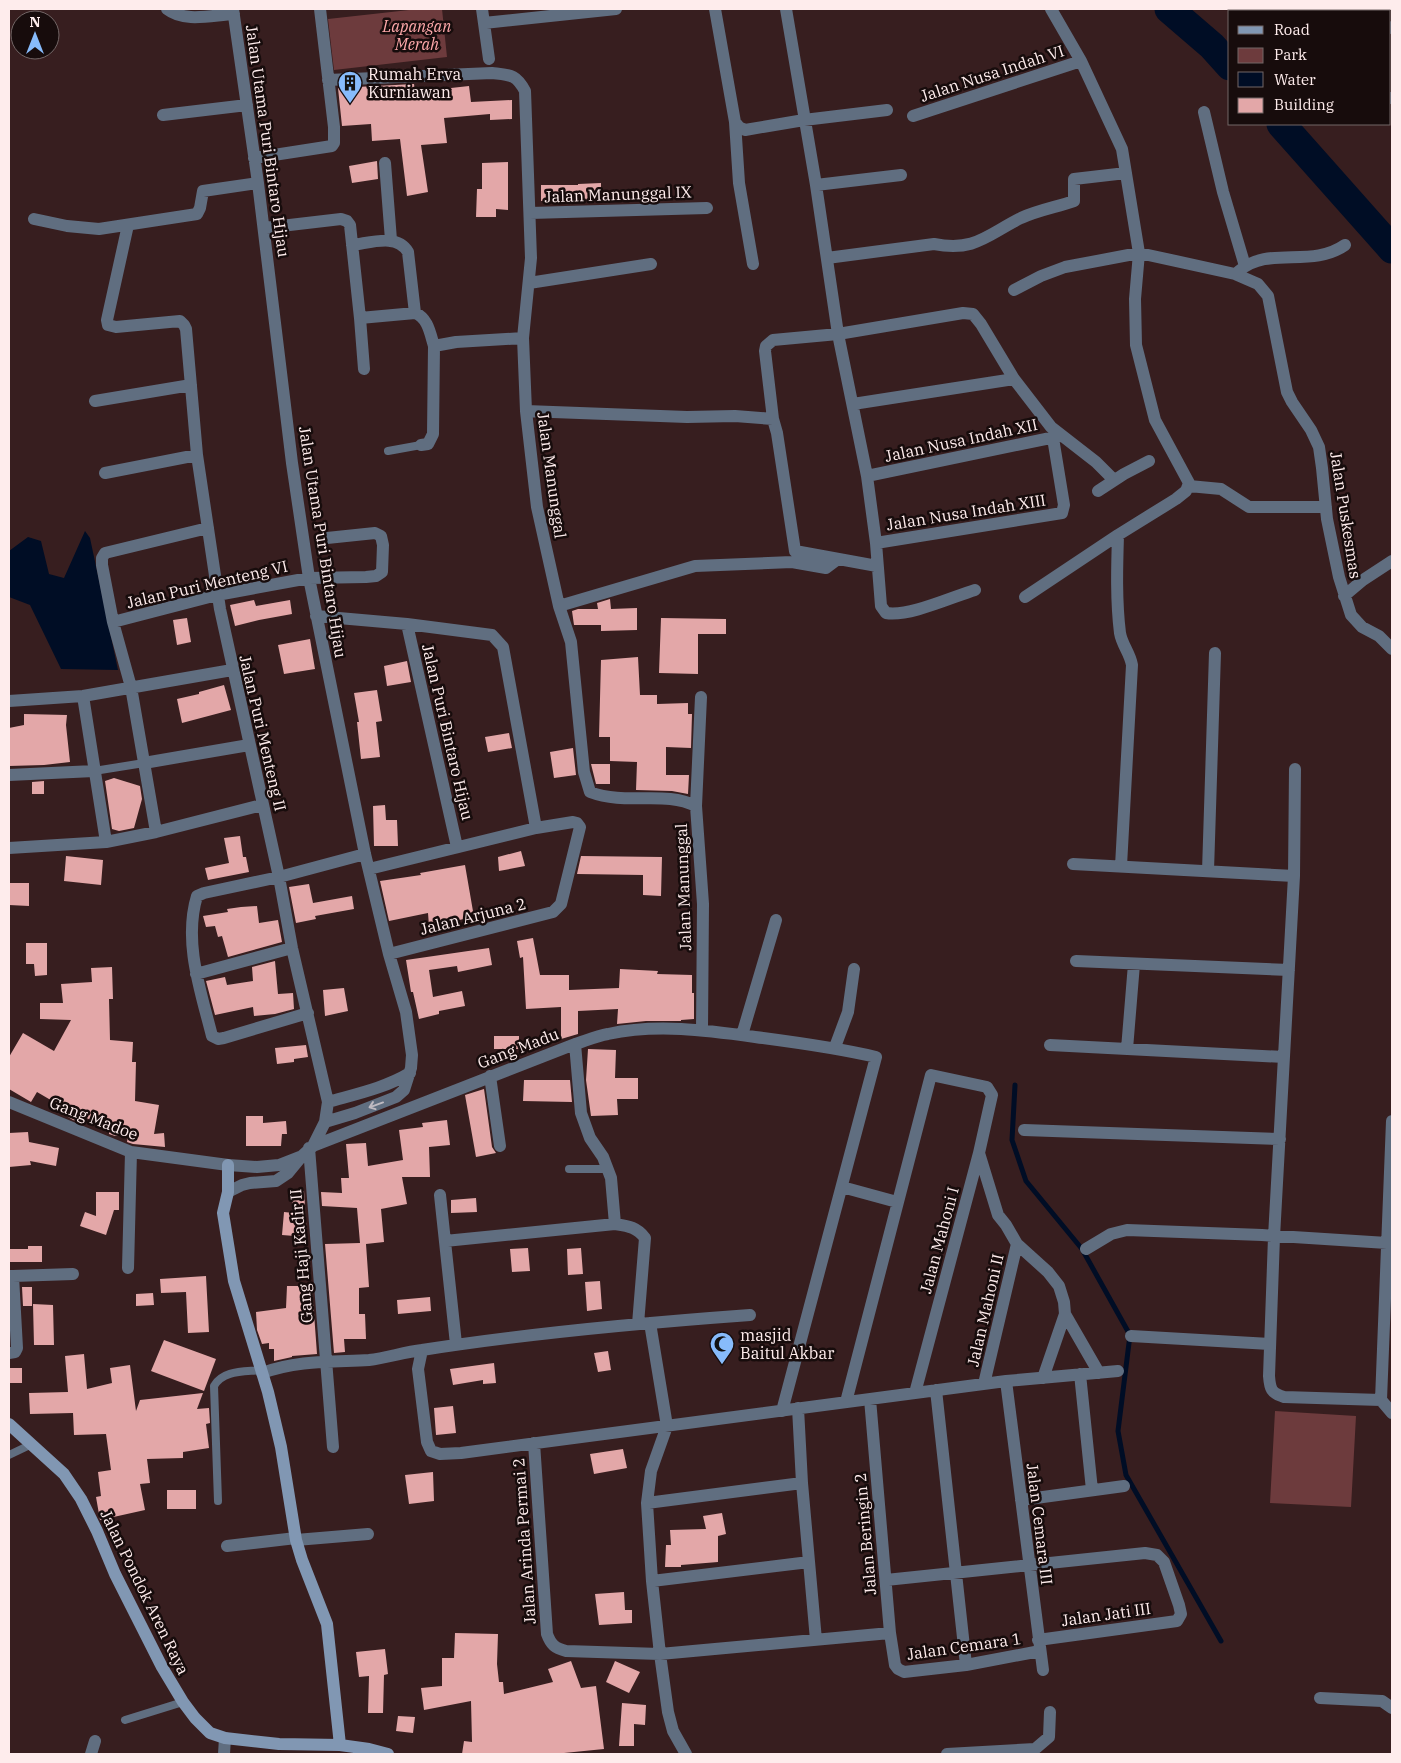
<svg xmlns="http://www.w3.org/2000/svg" width="1401" height="1763" viewBox="0 0 1401 1763" font-family="'IBM Plex Serif',serif">
	<style>
		.green { fill: #6d3b3d }
		.water { fill: #000d25 }
		.lines { fill: none; stroke-linecap: round; stroke-linejoin: round }
		.stream { stroke: #000d25; stroke-width: 5 }
		.river { stroke: #000d25; stroke-width: 29 }
		.building { fill: #e3a7a8 }
		.lane { stroke: #606e80; stroke-width: 8 }
		.street { stroke: #606e80; stroke-width: 12 }
		.secondary { stroke: #8197b3; stroke-width: 12 }
		.oneway { stroke: #bfbac1 }
		.labels { text-anchor: middle; stroke-width: 5; stroke-linejoin: round; paint-order: stroke }
		.park-label { font-size: 16px; font-style: italic; fill: #fea8aa; stroke: #170c0c }
		.street-label { font-size: 16px; fill: #feecec; stroke: #170c0c }
		.poi-label { font-size: 16px; fill: #feecec; stroke: #170c0c; text-anchor: start }
	</style>
	<rect width="100%" height="100%" fill="#371e1f"/>
	<path class="green" d="M418,9h24l5,48 -113,13 -6,-51z
		M1275,1411l81,5 -5,91 -81,-4z"/>
	<path class="water" d="M85,531l5,7 28,132 -57,-1 -31,-64 -21,-8v-46l19,-14 13,4 8,33 15,4z"/>
	<g class="lines">
		<path class="stream" d="M1015,1085l-3,55 14,41 56,68 48,86 -12,96 8,44 95,166"/>
		<path class="river" d="M1169,9l43,37 18,20
			M1281,124l111,125"/>
	</g>
	<path class="building" d="M414,84l1,8 37,-2 -1,-2 18,-2 2,16 41,-2v19l-22,1v-6l-46,4 3,25 -26,2 7,47 -21,4 -7,-57 -28,2 -1,-17 -29,2 -4,-38z
		M377,161l1,18 -26,4 -3,-17z
		M508,162v48l-12,-1v8h-20l1,-28h5v-26z
		M601,183v16l-60,2v-16h37v-1z
		M610,599l1,10 26,-1v22l-36,1v-6h-27l-2,-14 6,-2h20l-1,-6z
		M254,600l2,6 34,-6 2,14 -33,6 -24,6 -5,-21z
		M187,618l4,24 -14,3 -4,-25z
		M661,618l65,1v15h-28v40l-39,-1z
		M310,639l5,30 -31,5 -6,-29z
		M638,657l2,38h17v9l31,-1v11h4l-1,34 -25,-1v28h23l-1,19 -16,-3 -36,-1 1,-28 -27,-1v-24h-11l2,-77z
		M407,661l4,21 -24,4 -3,-20z
		M224,685l7,25 -49,13 -5,-24 22,-5v-2z
		M377,690l5,31 -6,1 4,35 -19,2 -4,-37h2l-5,-29z
		M24,714l43,1 -1,10 4,37 -26,3 -35,1v-38l15,-3z
		M509,733l3,15 -24,4 -3,-15z
		M573,748l3,27 -22,3 -4,-26z
		M591,764h19v20h-14z
		M114,778l26,8 2,13 -8,29 -15,3 -7,-2 -7,-48z
		M44,781v13h-12v-12z
		M385,805l1,15h11l1,26h-24l-1,-40z
		M240,836l3,21h3l3,15 -41,8 -3,-12 24,-5 -5,-25z
		M521,851l4,15 -26,5 -1,-14z
		M66,856l37,4 -2,25 -37,-4z
		M581,856l81,1 -1,39 -18,-1v-20l-66,-1z
		M465,865l9,52 -45,9 -1,-13 -39,8 -9,-40 41,-6 -1,-2z
		M9,883h20v23l-20,-1z
		M309,884l4,19 39,-7 2,13 -39,7 1,3 -20,4 -7,-36z
		M257,906l2,17 19,-3 4,22 -54,15 -6,-21 -4,1 -3,-11 -9,1 -3,-11 25,-4 -1,-3 14,-2z
		M533,938l7,37h29v15l50,-2 1,-19 38,2 -1,3 35,1v18h2v26l-13,1v1h-35l-29,3 1,-15 -40,2v23l-17,5v-32l-35,2 -3,-52 -3,1 -3,-17z
		M26,943h21v32l-12,1 -1,-12h-8z
		M489,948l3,17 -34,7 -1,-6 -28,4 4,27 29,-6 3,15 -26,5v3l-20,5 -6,-27h-2l-5,-32z
		M275,961l3,33 15,-1 1,16 -19,5 -21,2 -1,-9 -38,8 -9,-34 19,-4 2,8 26,-4 -1,-14z
		M112,967l1,32h-4l1,41 23,2 -1,20h4l-1,39 24,4 -5,29 10,-1 1,14 -32,-3 -6,-2 1,-6h-13l-6,-2v-4l-26,-14 -3,6 -7,-2 -10,-6 3,-5 -29,-17 -6,10 -22,-13v-32l14,-24 31,18 17,-31 -31,-1v-16h23l-2,-19 31,-2 -1,-14z
		M344,988l4,23 -23,5 -2,-26z
		M494,1036h25v13h-25z
		M306,1045l2,12 -14,2v3l-17,2 -2,-16z
		M588,1049l28,1 -1,28h23v21h-21l1,16 -27,1 -5,-36z
		M524,1080h46l2,22 -49,-1z
		M484,1089l8,58 4,6 -20,4 -11,-62z
		M246,1116h17v7l23,-2 1,13h-5l-1,12h-35z
		M447,1120l3,25 -21,2 1,30h-28l5,27 -26,5 3,33 -18,2 3,43 -10,1v26h6l1,25h-22l1,13 -11,1 -9,-109 35,-1 -3,-35 -35,-2 -1,-14 21,1 -1,-15h8l-3,-34 20,-1 2,23 35,-6 -4,-30 24,-3 -1,-4z
		M28,1132l1,10 30,6 -3,18 -26,-5 1,4 -22,2v-34z
		M304,1191l3,46 -25,-2 2,-23 9,1 -1,-21z
		M96,1192h23v18h-5l-8,25 -26,-9 5,-14 11,4z
		M476,1198l1,14 -26,1v-13z
		M28,1246h14v16h-33v-13h19z
		M528,1248l2,23 -18,1 -2,-23z
		M581,1248l2,26 -15,1 -1,-26z
		M206,1276l3,56 -21,1 -2,-41 -25,1 -1,-14z
		M600,1281l2,28 -15,2 -2,-29z
		M287,1286h25l5,68 -25,2v1l-18,4v-12h-5v-6l-7,1 -5,-14 -1,-18 30,-4z
		M22,1287h10v19h-9z
		M153,1293l1,12 -18,1v-12z
		M430,1297l1,14 -33,3 -1,-14z
		M33,1304l20,1 1,40h-20z
		M164,1340l52,19 -12,32 -53,-20z
		M608,1351l3,19 -13,2 -4,-19z
		M84,1354l3,35 25,-6 -2,-15 20,-3 6,46 4,-11 63,-7 -6,16 12,-1 1,15 -4,1 3,24 -26,4v6l-36,1 3,24 -10,1 5,26 -45,10 -4,-23 5,-1 -3,-24 13,-2 -5,-36 -32,1 -1,-22 -43,1 -1,-21 39,-1 -3,-36z
		M494,1363l2,20 -13,1v-4l-30,5 -3,-16z
		M9,1368h13v15h-13z
		M453,1406l3,27 -20,2 -2,-27z
		M623,1449l4,19 -33,6 -4,-20z
		M433,1472l1,29 -25,3 -4,-29z
		M167,1490h29v19h-29z
		M722,1513l4,21 -8,2v26l-37,3v2h-16l1,-22h5l-1,-15 36,-1 -3,-13z
		M624,1592l1,18h7v13l-33,2 -4,-31z
		M455,1633l43,1 -1,30 2,18h4l1,12 49,-12 -5,-13 23,-8 10,27 15,-2 8,63 -50,5h-92l2,-13 8,1 -1,-41 -47,9 -3,-22 21,-2v-28h12z
		M385,1649l3,25 -4,1 -1,38h-15l1,-37 -10,1 -3,-25z
		M615,1661l25,11 -11,21 -23,-11z
		M622,1703l24,2 -1,20 -11,-1v22h-15z
		M398,1716l17,1 -2,16 -17,-2z"/>
	<g class="lines">
		<path class="lane" d="M388,451l33,-6
			M94,771l50,-8
			M569,1169h39
			M9,1455l23,-11
			M218,1501l-4,-115c9,-16 30,-14 47,-16
			M125,1720l58,-18"/>
		<path class="street" d="M167,9c18,14 45,6 67,5
			M233,9l25,174 34,280 17,115 56,276 24,100 17,58 6,43 -1,13 -7,22 -8,7 -41,16 -30,9
			M482,9l7,50
			M715,9l20,113 4,61 14,81
			M786,9l30,176 22,149 29,142 9,67 5,63 5,7c23,4 66,-16 89,-23
			M1051,9l30,52 41,88 17,104 -4,46 1,46 19,75 34,63 -3,8 -10,8 -58,36c-1,32 -2,66 2,98 2,12 10,20 12,32l-11,201
			M1243,9l1,2
			M484,23l132,-14
			M1390,28l2,-1
			M328,80l164,-7c18,2 24,1 33,18l6,167 -8,80 3,73 11,96 22,99 12,36 13,130 6,20c37,14 74,-2 106,14
			M1390,98h2
			M1204,112l19,80 22,74
			M163,115l84,-10
			M913,116l168,-55
			M735,122l4,5 6,3 59,-10 83,-10
			M254,158l78,-12 2,-3v-16l-14,-118
			M385,163l6,77
			M816,185l85,-10
			M530,213l177,-5
			M34,219l33,7 32,3 98,-15 3,-6 3,-17 55,-8
			M128,225l-21,95 1,5 8,2 64,-6 4,4 2,4 11,126 23,154 59,268 13,71 36,154 -3,20 -12,24
			M264,228l77,-9 6,2 3,4 10,93 4,51
			M352,245c18,-2 45,-12 56,7l7,61
			M827,258l107,-14c41,8 53,-9 87,-26 17,-8 36,-11 53,-17v-22l52,-6
			M1239,271c30,-26 72,-2 106,-26
			M529,283l122,-19
			M1014,290l27,-14 24,-9 74,-14 96,21 23,10 10,12 19,96 5,10 19,28 8,17 3,21 5,51 12,58 12,38 11,12 17,9 13,13
			M360,318l55,-5c13,5 15,20 19,33
			M95,401l96,-16
			M853,404l161,-25
			M526,411l161,6 48,-1 38,3
			M421,445l7,-1 5,-10 1,-88 22,-4 67,-4
			M105,473l92,-18
			M867,476l193,-40
			M1189,486l32,3 28,18h77
			M1098,491l26,-17 25,-13
			M876,543l186,-30 2,-8 -11,-67
			M877,566l-82,-15 -18,-118 -4,-14 -8,-68 1,-5 7,-6 65,-6 125,-21 10,1 8,10 33,55 37,48 45,35 18,18
			M1344,596l19,-16 29,-19
			M1025,597l93,-62
			M559,606l136,-40 97,-4 34,6 12,-9
			M316,616l91,8 85,11 11,12 33,181
			M113,622l104,-27 92,-17 57,-1 10,-1 6,-4 1,-27 -2,-9 -6,-3 -48,5
			M407,624l50,223
			M83,696l23,146
			M701,697l-5,109 7,98 -1,126
			M9,701l74,-5 149,-26
			M144,763l105,-18
			M1295,769l-1,107 -20,361 -5,139c1,13 2,17 15,21l97,3
			M9,775l85,-4
			M156,832l-25,-145 -18,-65 -11,-57v-7l3,-5 103,-25
			M9,848l97,-6 50,-10 106,-27
			M1073,864l221,12
			M369,869l167,-41 37,-6 4,1 3,4 -19,77 -8,8 -164,42
			M1208,871l7,-218
			M1076,961l213,9
			M196,974l96,-26
			M308,1013l-84,25 -6,1 -6,-3c-11,-44 -29,-94 -15,-140l7,-3 75,-16 86,-23
			M742,1035l34,-115
			M575,1044l6,69 9,25 13,19 8,21 4,46
			M1050,1045l234,12
			M835,1047l13,-35 6,-43
			M1127,1049l7,-85
			M490,1076l10,70
			M9,1102l122,50 97,13 29,2 22,-2 23,-9 11,-10 262,-102c10,-3 21,-8 33,-10 51,-11 103,-3 155,4 38,5 75,10 113,19l-94,354
			M328,1102c28,-8 57,-14 82,-29
			M1392,1121l-11,279 11,13
			M1024,1130l256,9
			M309,1148l24,299
			M979,1153l19,62 8,10 11,19 31,28 11,14 5,16 1,12 34,59
			M842,1187l55,15
			M228,1192l14,-7 8,-2 26,-2 12,-8 14,-17
			M440,1195l16,149
			M445,1241l170,-17c13,2 22,3 30,14l-7,86
			M1086,1249l25,-15 16,-4 135,5 125,8
			M128,1268l3,-116
			M9,1276h4l4,72 -2,4 -6,1
			M13,1276l60,-2
			M750,1315c-110,8 -220,18 -328,35l-4,19 9,73 4,9 9,3 21,-1 545,-72 112,-10
			M650,1323l17,103 -16,45 -4,32 5,78 8,73 8,58 5,19 13,23
			M1131,1336l139,8
			M262,1373c35,-13 70,-11 107,-13 18,-2 35,-8 53,-10
			M1080,1374l12,116
			M1043,1378l22,-64
			M1006,1381l37,289
			M984,1384l33,-140
			M936,1390l30,275
			M870,1399l20,234 5,32 3,4 6,3 62,-7 74,-14
			M846,1402l85,-327 56,12 5,8 -13,58 -64,240
			M798,1408l4,75 14,157
			M534,1443l13,191c4,11 8,14 19,17l94,3 230,-21
			M1021,1500l103,-14
			M647,1503l155,-20
			M296,1540l72,-6
			M227,1546l69,-8
			M886,1580l259,-27 12,2 7,7 15,43 2,9 -4,7 -139,19
			M652,1581l157,-19
			M1320,1698l62,3 10,7
			M91,1754l4,-13
			M224,1754l1,-16
			M947,1754l88,-5 14,-12 1,-25"/>
		<path class="secondary" d="M228,1165v27l-5,21 11,68 34,111 13,55 15,93 6,20 25,64 13,121
			M9,1424l55,50 17,25 16,32 18,43 47,93 21,35 12,16 15,15 15,5 54,6 61,1 29,4 19,5"/>
	</g>
	<defs><path id="oneway-shaft" d="M-6 0H5M1.5-3L5.5 0L1.5 3" fill="none" stroke-width="1.6" stroke-linecap="round" stroke-linejoin="round" transform="scale(1.25)"/></defs>
	<use class="oneway" href="#oneway-shaft" transform="translate(376 1105) rotate(160)"/>
	<defs>
		<symbol id="building-pin" viewBox="-11 -11 22 30"><path d="M0 17L-7.5 6A9.5 9.5 0 1 1 7.5 6Z" fill="#87bbfb" stroke="#170c0c"/><path d="M-4-6H4V6H1V3H-1V6H-4ZM-2.5-4.3h1.7v1.8h-1.7ZM.8-4.3h1.7v1.8H.8ZM-2.5-1h1.7V.8h-1.7ZM.8-1h1.7V.8H.8Z" fill="#111"/></symbol>
		<symbol id="mosque-pin" viewBox="-11 -11 22 30"><path d="M0 17L-7.5 6A9.5 9.5 0 1 1 7.5 6Z" fill="#87bbfb" stroke="#170c0c"/><path d="M3.5-4.9A6 6 0 1 0 3.5 4.9A5 5 0 1 1 3.5-4.9Z" fill="#111"/></symbol>
	</defs>
	<g fill-rule="evenodd">
		<use href="#building-pin" x="336" y="69" width="28" height="38"/>
		<use href="#mosque-pin" x="708" y="1330" width="28" height="38"/>
	</g>
	<g class="labels">
		<g class="park-label">
			<text x="417" y="32">Lapangan<tspan x="417" dy="18">Merah</tspan></text>
		</g>
		<g class="street-label">
			<text transform="translate(992 73) rotate(-18)" y="6">Jalan Nusa Indah VI</text>
			<text transform="translate(268 141) rotate(82)" y="6">Jalan Utama Puri Bintaro Hijau</text>
			<text transform="translate(618 194) rotate(-2)" y="6">Jalan Manunggal IX</text>
			<text transform="translate(961 440) rotate(-12)" y="6">Jalan Nusa Indah XII</text>
			<text transform="translate(552 475) rotate(82)" y="6">Jalan Manunggal</text>
			<text transform="translate(966 512) rotate(-9)" y="6">Jalan Nusa Indah XIII</text>
			<text transform="translate(1346 515) rotate(81)" y="6">Jalan Puskesmas</text>
			<text transform="translate(323 542) rotate(81)" y="6">Jalan Utama Puri Bintaro Hijau</text>
			<text transform="translate(207 584) rotate(-13)" y="6">Jalan Puri Menteng VI</text>
			<text transform="translate(448 732) rotate(77)" y="6">Jalan Puri Bintaro Hijau</text>
			<text transform="translate(263 733) rotate(77)" y="6">Jalan Puri Menteng II</text>
			<text transform="translate(683 887) rotate(-92)" y="6">Jalan Manunggal</text>
			<text transform="translate(473 916) rotate(-14)" y="6">Jalan Arjuna 2</text>
			<text transform="translate(518 1048) rotate(-21)" y="6">Gang Madu</text>
			<text transform="translate(94 1118) rotate(21)" y="6">Gang Madoe</text>
			<text transform="translate(939 1240) rotate(-75)" y="6">Jalan Mahoni I</text>
			<text transform="translate(301 1256) rotate(-95)" y="6">Gang Haji Kadir II</text>
			<text transform="translate(985 1310) rotate(-77)" y="6">Jalan Mahoni II</text>
			<text transform="translate(1040 1524) rotate(83)" y="6">Jalan Cemara III</text>
			<text transform="translate(865 1534) rotate(-95)" y="6">Jalan Beringin 2</text>
			<text transform="translate(524 1541) rotate(-94)" y="6">Jalan Arinda Permai 2</text>
			<text transform="translate(145 1592) rotate(64)" y="6">Jalan Pondok Aren Raya</text>
			<text transform="translate(1106 1614) rotate(-8)" y="6">Jalan Jati III</text>
			<text transform="translate(964 1646) rotate(-8)" y="6">Jalan Cemara 1</text>
		</g>
		<g class="poi-label">
			<text x="368" y="80">Rumah Erva<tspan x="368" dy="18">Kurniawan</tspan></text>
			<text x="740" y="1341">masjid<tspan x="740" dy="18">Baitul Akbar</tspan></text>
		</g>
	</g>
	<rect width="1401" height="1763" fill="none" stroke="#feecec" stroke-width="20"/>
	<rect x="1228" y="10" width="162" height="115" fill="#170c0c" stroke="#736666"/>
	<rect x="1238" y="26" width="25" height="8" fill="#8197b3" stroke="#736666"/>
	<text x="1274" y="35" font-size="15" fill="#feecec">Road</text>
	<rect x="1238" y="48" width="25" height="15" fill="#6d3b3d" stroke="#736666"/>
	<text x="1274" y="60" font-size="15" fill="#feecec">Park</text>
	<rect x="1238" y="72" width="25" height="15" fill="#000d25" stroke="#736666"/>
	<text x="1274" y="85" font-size="15" fill="#feecec">Water</text>
	<rect x="1238" y="98" width="25" height="15" fill="#e3a7a8" stroke="#736666"/>
	<text x="1274" y="110" font-size="15" fill="#feecec">Building</text>
	<g transform="translate(35 35)"><circle r="24" fill="#170c0c" stroke="#736666"/>
	<path d="M0-4L9 19L0 12L-9 19Z" fill="#87bbfb"/>
	<text y="-8" font-size="14" font-weight="bold" text-anchor="middle" fill="#feecec">N</text>
	</g>
</svg>
